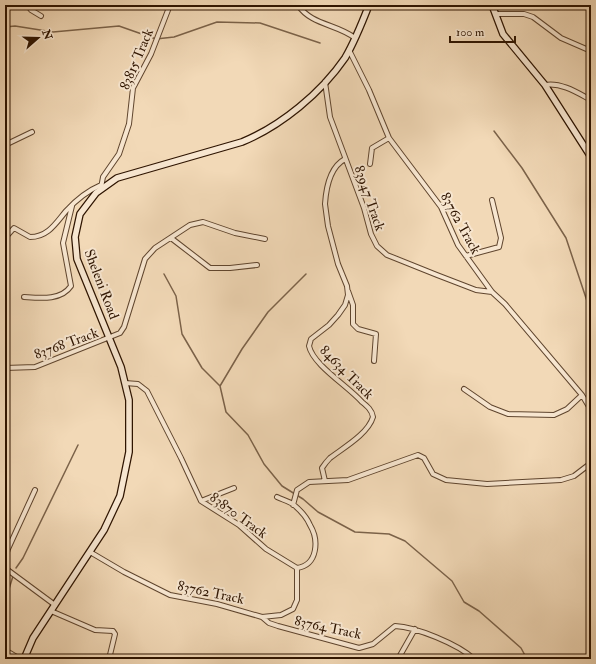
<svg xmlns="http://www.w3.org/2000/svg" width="596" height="664" viewBox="0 0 596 664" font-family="'IM FELL Double Pica',serif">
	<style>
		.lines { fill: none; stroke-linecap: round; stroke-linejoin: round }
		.stream { stroke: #7b6249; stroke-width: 1.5 }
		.street-casing { stroke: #5f452e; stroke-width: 6 }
		.secondary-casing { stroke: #2e1400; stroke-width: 8 }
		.street { stroke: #f7e6d0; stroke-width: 4 }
		.secondary { stroke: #f7e6d0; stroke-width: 5.5 }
		.labels { text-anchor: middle; stroke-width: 4; stroke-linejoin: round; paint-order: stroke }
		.street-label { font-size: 14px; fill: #2e1400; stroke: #f7e6d0 }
	</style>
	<rect width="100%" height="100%" fill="#f2d9b7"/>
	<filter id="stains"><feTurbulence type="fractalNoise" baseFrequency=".005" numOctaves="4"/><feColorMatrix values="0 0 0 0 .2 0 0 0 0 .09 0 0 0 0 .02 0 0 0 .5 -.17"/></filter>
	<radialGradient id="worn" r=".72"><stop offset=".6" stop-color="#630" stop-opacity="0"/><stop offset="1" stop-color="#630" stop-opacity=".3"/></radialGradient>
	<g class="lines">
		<path class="stream" d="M5,27l10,-1 38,6 66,-6 37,13 18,-2 43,-15 43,1 60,20
			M494,131l28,37 44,70 22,66 3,4
			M164,274l12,22 6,38 20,34 18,18
			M306,274l-38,38 -26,37 -22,37 6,26 22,23 16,29 18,22 21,13 15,13 37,20 34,2 16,7 47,40 12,21 15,9 42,37 6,11
			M16,568l7,-10 55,-113
			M5,602l8,-26"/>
		<defs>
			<path id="street" d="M27,5l4,5 10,6
				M298,5c13,20 39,19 57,33
				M495,14h29l9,3 28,21 30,13
				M349,50l20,40 20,48 52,69 17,38 34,47 13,12 77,91 9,15
				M325,82l5,35 34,91 7,26 6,12 10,9 50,20 39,15 16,2
				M545,85c16,-3 33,8 46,15
				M5,145l27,-13
				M370,164l2,-16 17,-10
				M101,188l2,-11 16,-23 10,-30 4,-36 18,-34 19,-49
				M5,238l9,-10 16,9c18,0 26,-14 36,-26 10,-11 21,-20 35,-26
				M171,238l39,30h20l27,-3
				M466,256l33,-9 2,-9 -9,-38
				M348,291l5,14v19l5,5 18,5 -2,27
				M24,297c15,1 37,4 47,-11l-8,-43 9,-37
				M5,368l30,-1 85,-34 4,-6 21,-68 10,-11 35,-23 13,-3 32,11 30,6
				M125,383l13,1 9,7 34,67 20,43 38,24 27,24 31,19c21,-3 22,-28 13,-43 -3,-7 -10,-15 -16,-20 -5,-4 -11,-5 -17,-8
				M464,389l26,18 18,7 46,1 13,-6 15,-14
				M325,481l-3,-13c2,-3 5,-7 8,-10 13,-10 38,-24 43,-41 -1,-7 -6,-11 -11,-15 -14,-16 -49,-37 -53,-56l2,-7 18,-14 9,-10 7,-10 3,-10 -1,-9 -9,-22 -10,-38 -3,-22c1,-15 5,-37 20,-45
				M201,501l33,-13
				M293,505l4,-15 12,-8 39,-2 70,-25 6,3 9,16 13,6 41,4 74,-4 13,-4 17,-13
				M90,552l34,20 46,23 47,9 45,13 19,-2 12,-6 4,-9v-32
				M5,559l3,-10 27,-59
				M5,568l50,37
				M51,611l44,19 18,1 2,3 -6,25
				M262,617l7,6 9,3 81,22 14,-4 22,-18c21,1 63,18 79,33
				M5,650l15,9
				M184,659h1
				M398,659l17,-30"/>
			<path id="secondary" d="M492,5l11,29 42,51 46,72
				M24,659l9,-21 71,-108 16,-34 9,-44v-52l-8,-33 -44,-108 -2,-22 5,-23 16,-21 21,-15 125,-36c39,-16 79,-49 103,-84 10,-17 17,-35 24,-53"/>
		</defs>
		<use href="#street" class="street-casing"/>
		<use href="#secondary" class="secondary-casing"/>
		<use href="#street" class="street"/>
		<use href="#secondary" class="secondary"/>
	</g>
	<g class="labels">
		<g class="street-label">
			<text transform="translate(136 59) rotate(-67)" y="5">83815 Track</text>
			<text transform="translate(370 198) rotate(71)" y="5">83947 Track</text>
			<text transform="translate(461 223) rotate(61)" y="5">83762 Track</text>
			<text transform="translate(102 284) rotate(69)" y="5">Sheleni Road</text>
			<text transform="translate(66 343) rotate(-20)" y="5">83768 Track</text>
			<text transform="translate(347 372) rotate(45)" y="5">84634 Track</text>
			<text transform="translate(239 515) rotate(36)" y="5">83870 Track</text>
			<text transform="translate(211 592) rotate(12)" y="5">83762 Track</text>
			<text transform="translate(328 627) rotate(12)" y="5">83764 Track</text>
		</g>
	</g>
	<rect width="596" height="664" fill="none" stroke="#f2d9b7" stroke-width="20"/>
	<rect x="6" y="6" width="584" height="652" fill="none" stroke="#2e1400" stroke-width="2"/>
	<rect x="10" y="10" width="576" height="644" fill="none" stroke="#2e1400"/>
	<g transform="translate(38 38) rotate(70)" stroke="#f7e6d0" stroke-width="3" paint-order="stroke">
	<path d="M0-3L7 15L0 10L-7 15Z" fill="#2e1400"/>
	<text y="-6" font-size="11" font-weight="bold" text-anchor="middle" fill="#2e1400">N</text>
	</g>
	<path d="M450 36v6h65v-6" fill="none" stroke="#2e1400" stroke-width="2"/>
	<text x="456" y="36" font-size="12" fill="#2e1400" stroke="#f7e6d0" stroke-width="3" paint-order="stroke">100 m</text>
	<rect width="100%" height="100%" filter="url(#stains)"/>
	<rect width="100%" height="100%" fill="url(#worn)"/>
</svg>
